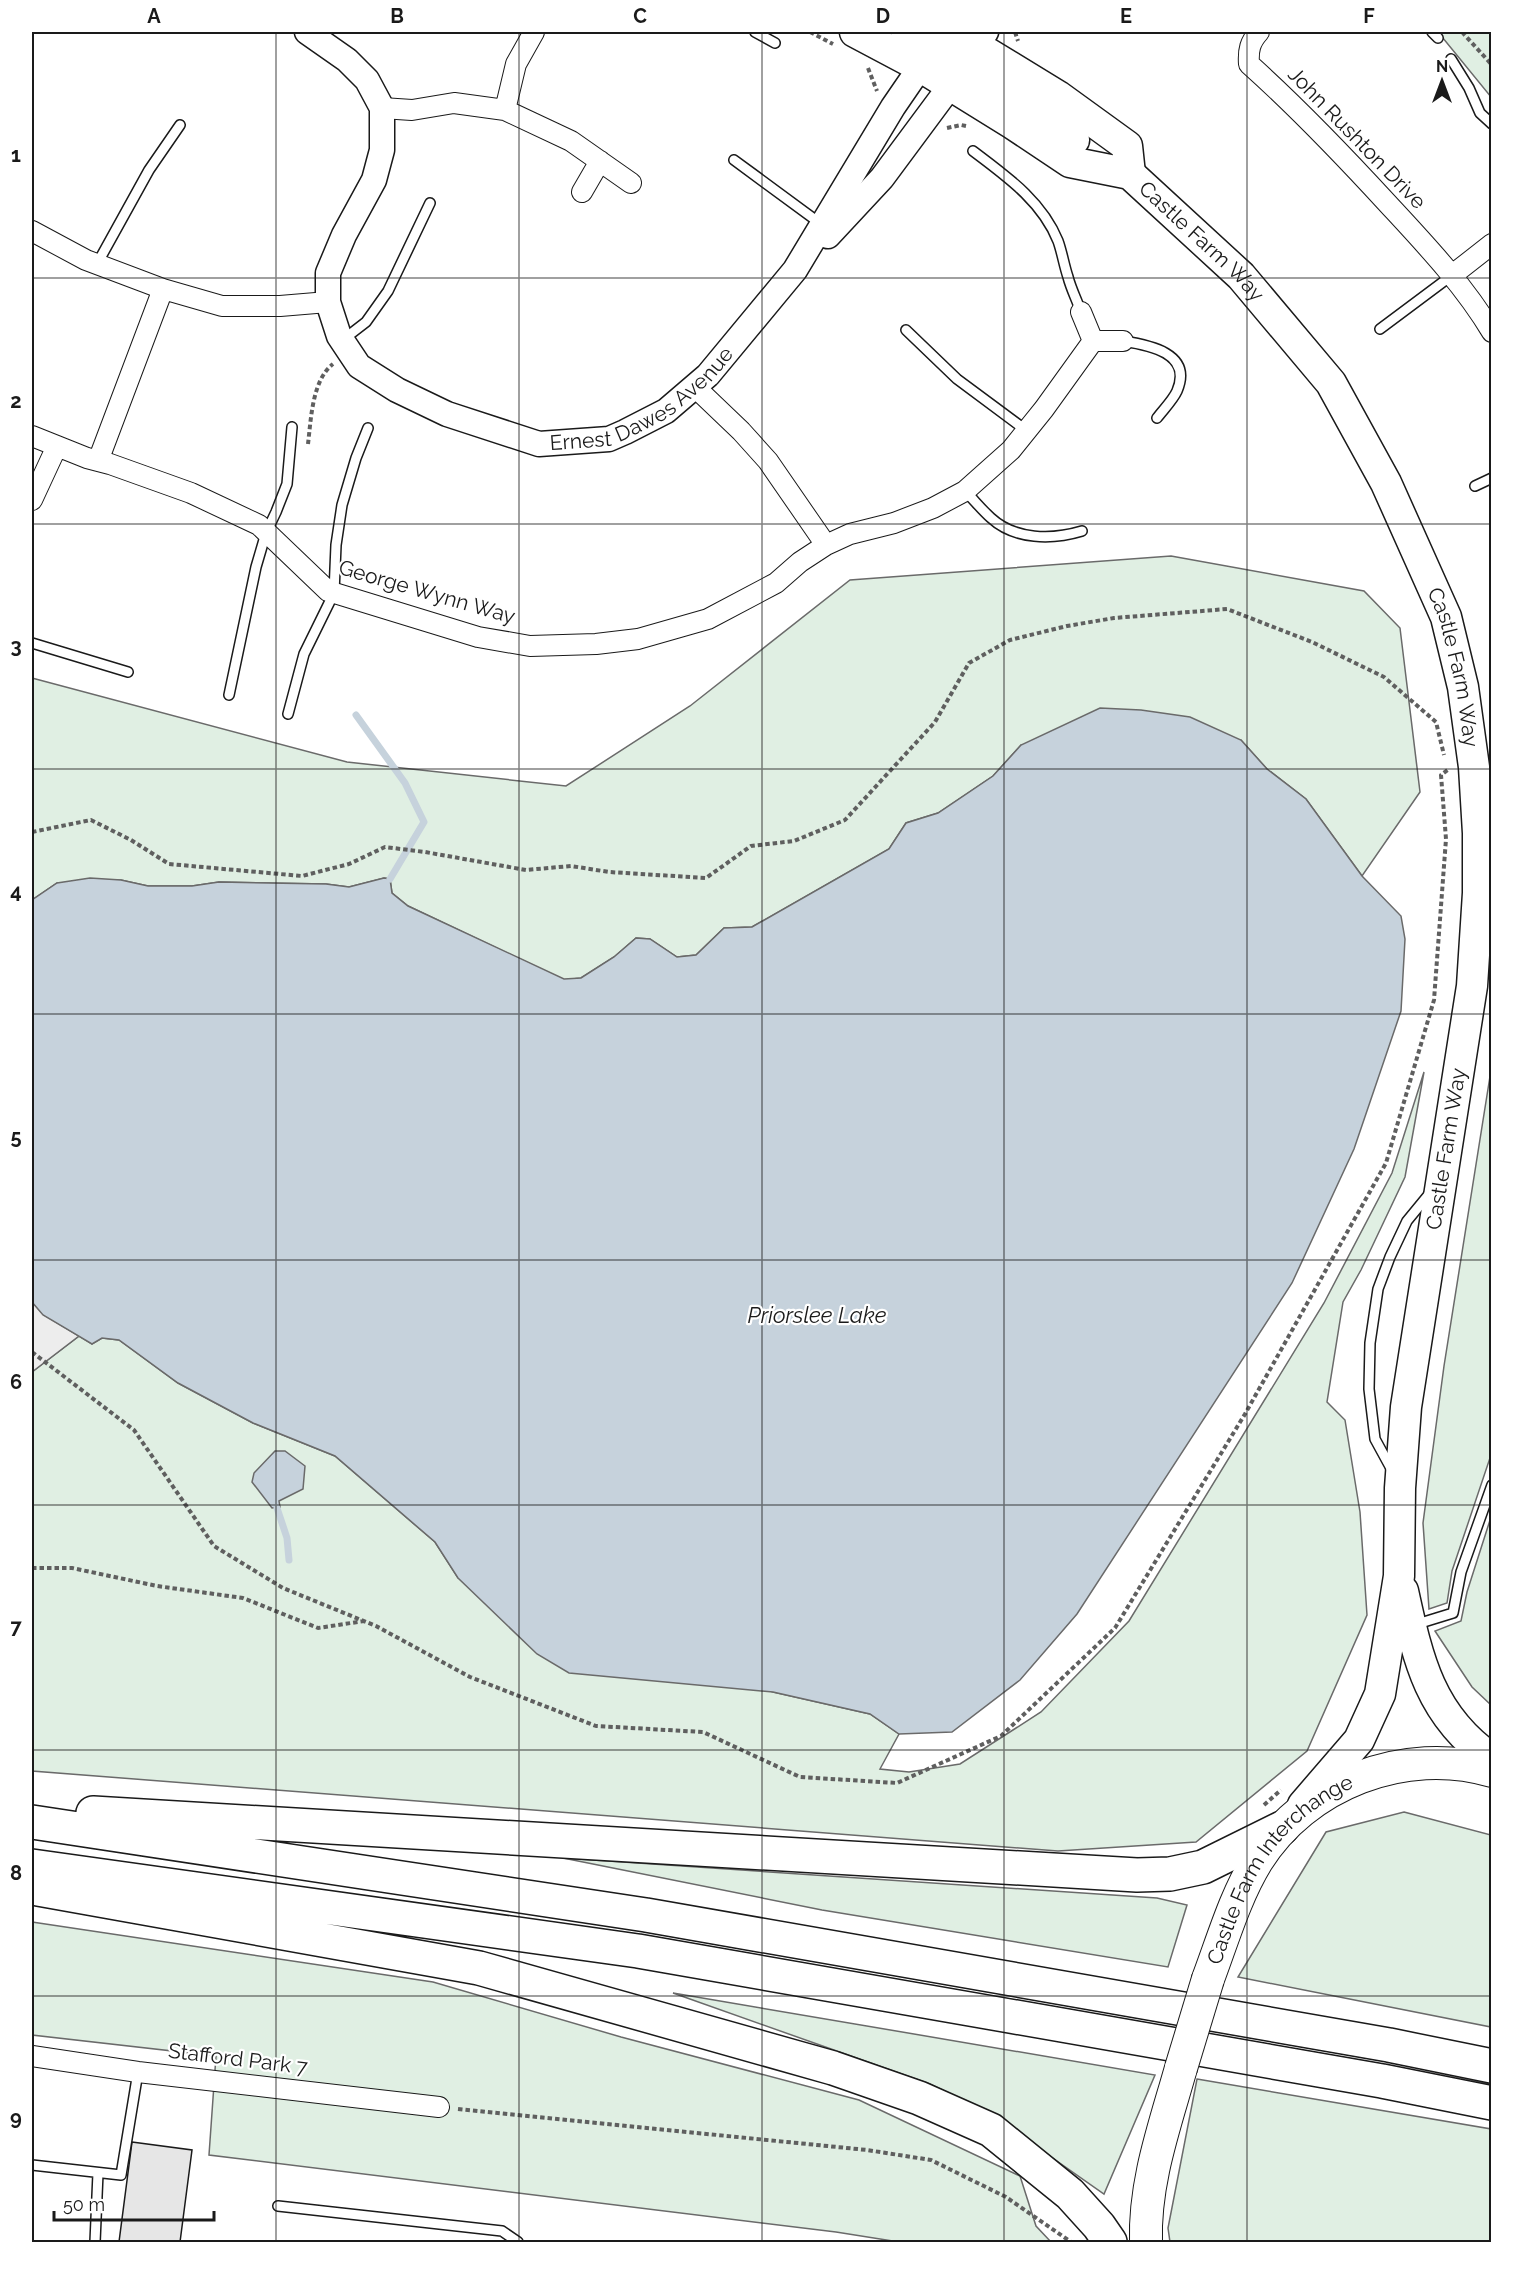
<svg xmlns="http://www.w3.org/2000/svg" width="1523" height="2274" viewBox="0 0 1523 2274" font-family="Raleway,sans-serif">
	<style>
		.green { fill: #e0efe3; stroke: #6a6a6a; stroke-width: 1.5 }
		.parking { fill: #ededed; stroke: #6a6a6a; stroke-width: 1.5 }
		.water { fill: #c6d2dc; stroke: #6a6a6a; stroke-width: 1.5 }
		.lines { fill: none; stroke-linecap: round; stroke-linejoin: round }
		.stream { stroke: #c6d2dc; stroke-width: 7 }
		.building { fill: #e6e6e6; stroke: #1a1a1a; stroke-width: 1.5 }
		.service-casing { stroke: #1a1a1a; stroke-width: 12 }
		.minor-casing { stroke: #1a1a1a; stroke-width: 22 }
		.tertiary-casing { stroke: #1a1a1a; stroke-width: 27 }
		.primary-casing { stroke: #1a1a1a; stroke-width: 33 }
		.trunk-casing { stroke: #1a1a1a; stroke-width: 34 }
		.motorway-casing { stroke: #1a1a1a; stroke-width: 36 }
		.path { stroke: #5f5f5f; stroke-width: 4; stroke-dasharray: 4.5 3; stroke-linecap: butt }
		.service { stroke: #fff; stroke-width: 9 }
		.minor { stroke: #fff; stroke-width: 20 }
		.tertiary { stroke: #fff; stroke-width: 24 }
		.primary { stroke: #fff; stroke-width: 30 }
		.trunk { stroke: #fff; stroke-width: 32 }
		.motorway { stroke: #fff; stroke-width: 33 }
		.trunk-bridge-casing { stroke: #1a1a1a; stroke-width: 34; stroke-linecap: butt }
		.trunk-bridge { stroke: #fff; stroke-width: 32 }
		.grid { fill: none; stroke: #1a1a1a; stroke-width: 1.5; stroke-opacity: 0.55 }
		.labels { text-anchor: middle; stroke-width: 4.5; stroke-linejoin: round; paint-order: stroke }
		.street-label { font-size: 21px; fill: #1a1a1a; stroke: #fff }
		.water-label { font-size: 22px; font-style: italic; fill: #1a1a1a; stroke: #fff }
		.neatline { fill: none; stroke: #1a1a1a; stroke-width: 2 }
		.grid-label { font-size: 20px; text-anchor: middle; font-weight: bold; fill: #1a1a1a }
	</style>
	<rect width="100%" height="100%" fill="#fff"/>
	<path class="green" d="M1438,32h53v65z
		M1171,556l193,35 36,37 20,164 -58,84 -56,-77 -39,-30 -26,-29 -220,5 -28,31 -55,37 -32,10 -17,26 -137,78 -28,1 -28,27 -19,2 -27,-18 -14,-1 -22,19 -33,21 -17,2 -156,-74 -16,-13 -2,-14 -6,-1 -35,9 -23,-3 -107,-2 -27,4h-44l-27,-6 -64,3 -25,17v-222l315,84 219,24 124,-80 160,-126z
		M1491,1070v385l-39,116 -5,32 -18,6 -6,-86 21,-157z
		M1424,1072l-19,105 -44,93 -18,32 -16,100 18,18 15,92 7,103 -60,136 -111,91 -138,9 -1026,-80v-399l47,-36 13,8 10,-6 17,2 59,43 75,40 82,33 100,86 23,36 315,114 97,22 29,20 -19,35 29,3 51,-8 81,-52 88,-91 195,-318 68,-130z
		M1491,1517l1,188h-1l-19,-18 -37,-56 26,-10 6,-29z
		M1404,1812l87,23v192l-253,-50 88,-145z
		M563,1858l594,40 30,7 -19,62 -346,-57z
		M32,1922l401,60 188,55 238,63 161,76 16,50 15,16h-152l-63,-10 -627,-77 7,-99 -184,-21z
		M673,1993l482,82 -51,119 -117,-82 -57,-28z
		M1197,2079l294,50v113h-321l-2,-14z"/>
	<path class="parking" d="M32,1302l12,13 35,21 -47,36z"/>
	<path class="water" d="M1100,708l41,2 49,7 51,23 26,29 39,30 56,77 39,40 4,23 -4,72 -47,138 -62,134 -215,331 -57,66 -68,52 -53,2 -29,-20 -97,-22 -204,-19 -32,-19 -79,-76 -23,-36 -100,-86 -82,-33 -75,-40 -59,-43 -17,-2 -10,6 -49,-29 -11,-13v-402l25,-17 33,-5 31,2 27,6h44l27,-4 107,2 23,3 35,-9 6,1 2,14 16,13 156,73 17,-1 33,-21 22,-19 14,1 27,18 19,-2 28,-27 28,-1 137,-78 17,-26 32,-10 55,-37 28,-31z
		M275,1451h10l20,15 -2,23 -24,12 1,6 -8,1 -20,-26 2,-9z"/>
	<g class="lines">
		<path class="stream" d="M356,715l49,68 19,39 -34,57
			M277,1508l10,30 2,22"/>
	</g>
	<path class="building" d="M132,2142l60,8 -12,92h-61z"/>
	<g class="lines">
		<defs>
			<path id="service" d="M755,32l20,11
				M1432,32l6,6
				M1451,59l18,29 11,25 12,11
				M973,151c33,25 69,50 85,90 4,11 6,24 10,36 3,12 9,23 13,35
				M734,160l87,64
				M97,264l52,-94 31,-45
				M1380,329l71,-53
				M906,330l51,49 70,52
				M344,339l22,-17 22,-31 42,-88
				M1123,341c26,4 70,12 54,50 -4,9 -14,19 -20,27
				M1475,486l17,-8
				M965,491c9,9 17,19 26,27 24,22 61,22 91,13
				M32,643l96,29
				M229,695l27,-128 10,-34 10,-21 11,-28 5,-57
				M288,714l16,-60 30,-61 2,-48 6,-40 14,-47 12,-30
				M1393,1472l-18,-33 -6,-50 1,-46 8,-54 12,-32 17,-36 23,-28
				M1414,1625l39,-12 8,-41 31,-87
				M32,2165l89,10 17,-103
				M278,2206l224,25 16,11
				M95,2242l3,-69"/>
			<path id="minor" d="M1259,32c-9,10 -11,18 -10,32 49,44 94,91 139,140 37,40 76,81 104,128
				M382,108l30,2 42,-7 51,7 66,31 60,42
				M505,110l11,-46 18,-32
				M582,192l18,-31
				M32,231l54,29 77,29 59,17h58l48,-4
				M1451,276l41,-32
				M1081,312l12,29h30
				M695,387l46,44 27,30 58,84
				M32,436l55,22 23,6 81,29 68,32 69,66 150,46 52,9 66,-2 42,-5 70,-20 68,-36 24,-21 26,-17 24,-11 44,-11 39,-15 32,-17 46,-41 33,-41 49,-68
				M98,461l65,-172
				M32,500l25,-54
				M32,2056l106,16 301,35"/>
			<g id="tertiary">
				<path id="s1" d="M307,32l40,28 20,20 15,28v42l-8,30 -30,55 -16,38v29l11,34 20,30 38,24 50,24 92,30 70,-5 16,-7 41,-21 42,-36 87,-105 98,-163 37,-54"/>
				<path d="M828,236l54,-58 69,-93 35,-53"/>
			</g>
			<g id="primary">
				<path id="s2" d="M855,32l66,35 92,57 57,38 60,12 111,102 90,107 55,100 60,134 17,70 11,80 4,66v60l-6,93 -66,421 -6,81 -1,88 -19,118 -21,46 -56,65"/>
				<path d="M906,32l28,16 16,36"/>
				<path d="M949,32l15,32 110,76"/>
				<path d="M953,32l105,64 69,50 3,28"/>
				<path d="M1403,1591c15,69 27,125 89,168"/>
			</g>
			<g id="trunk">
				<path id="s3" d="M1208,1979c15,-40 27,-82 49,-118 48,-77 148,-116 235,-90"/>
				<path d="M1146,2242c-2,-60 19,-117 35,-174"/>
			</g>
			<path id="motorway" d="M93,1813l1044,62 33,-1 33,-7 79,-39
				M32,1822l614,93 743,130 103,21
				M32,1866l606,85 744,130 110,22
				M38,1889l441,79 354,100 86,30 72,32 79,64 29,32 11,16"/>
		</defs>
		<use href="#service" class="service-casing"/>
		<use href="#minor" class="minor-casing"/>
		<use href="#tertiary" class="tertiary-casing"/>
		<use href="#primary" class="primary-casing"/>
		<use href="#trunk" class="trunk-casing"/>
		<use href="#motorway" class="motorway-casing"/>
		<path class="path" d="M810,32l23,12
			M1015,32l3,9
			M1462,32l30,33
			M868,68l9,23
			M947,128l14,-3 5,1
			M308,444c3,-24 4,-64 25,-80
			M32,832l59,-12 40,20 38,24 133,12 47,-12 36,-17 40,5 101,18 45,-4 38,6 97,6 45,-32 43,-5 51,-21 90,-98 34,-59 41,-23 57,-14 47,-8 113,-9 85,33 72,35 52,45 8,33
			M32,1352l102,78 80,116 69,42 93,38 94,51 126,49 107,6 97,45 97,6 104,-47 114,-108 130,-214 141,-251 48,-163 12,-161 -5,-64 8,-6
			M32,1568h40l85,18 86,12 75,30 46,-7
			M1264,1805l17,-15
			M458,2109l409,41 64,10 75,37 65,45"/>
		<use href="#service" class="service"/>
		<use href="#minor" class="minor"/>
		<use href="#tertiary" class="tertiary"/>
		<use href="#primary" class="primary"/>
		<use href="#trunk" class="trunk"/>
		<use href="#motorway" class="motorway"/>
		<defs>
			<path id="trunk-bridge" d="M1181,2068l27,-89"/>
		</defs>
		<use href="#trunk-bridge" class="trunk-bridge-casing"/>
		<use href="#trunk-bridge" class="trunk-bridge"/>
	</g>
	<path class="grid" d="M276,32v2210M519,32v2210M762,32v2210M1004,32v2210M1247,32v2210M32,278h1460M32,524h1460M32,769h1460M32,1014h1460M32,1260h1460M32,1505h1460M32,1750h1460M32,1996h1460"/>
	<g class="labels">
		<g class="street-label">
			<text transform="translate(1357 138) rotate(46)" y="7">John Rushton Drive</text>
			<text dy="7" stroke="none"><textPath href="#s2" startOffset="411">Castle Farm Way</textPath></text>
			<text dy="7" stroke="none"><textPath href="#s1" startOffset="700">Ernest Dawes Avenue</textPath></text>
			<text transform="translate(427 592) rotate(16)" y="7">George Wynn Way</text>
			<text dy="7" stroke="none"><textPath href="#s2" startOffset="915">Castle Farm Way</textPath></text>
			<text transform="translate(1446 1149) rotate(-81)" y="7">Castle Farm Way</text>
			<text dy="7" stroke="none"><textPath href="#s3" startOffset="135">Castle Farm Interchange</textPath></text>
			<text transform="translate(238 2059) rotate(7)" y="7">Stafford Park 7</text>
		</g>
		<g class="water-label">
			<text x="817" y="1323">Priorslee Lake</text>
		</g>
	</g>
	<rect width="1523" height="2274" fill="none" stroke="#ffffff" stroke-width="66"/>
	<g transform="translate(1442 81)" stroke="#ffffff" stroke-width="4.5" paint-order="stroke">
	<path d="M0-4.5L10 22L0 15L-10 22Z" fill="#1a1a1a"/>
	<text y="-9" font-size="16" font-weight="bold" text-anchor="middle" fill="#1a1a1a">N</text>
	</g>
	<path d="M54 2211v9h160v-9" fill="none" stroke="#1a1a1a" stroke-width="3"/>
	<text x="63" y="2211" font-size="18" fill="#1a1a1a" stroke="#ffffff" stroke-width="4.5" paint-order="stroke">50 m</text>
	<rect x="33" y="33" width="1457" height="2208" class="neatline"/>
	<g class="grid-label">
		<text x="154" y="23">A</text>
		<text x="397" y="23">B</text>
		<text x="640" y="23">C</text>
		<text x="883" y="23">D</text>
		<text x="1126" y="23">E</text>
		<text x="1369" y="23">F</text>
		<text x="16" y="162">1</text>
		<text x="16" y="408">2</text>
		<text x="16" y="653">3</text>
		<text x="16" y="898">4</text>
		<text x="16" y="1144">5</text>
		<text x="16" y="1389">6</text>
		<text x="16" y="1634">7</text>
		<text x="16" y="1880">8</text>
		<text x="16" y="2125">9</text>
	</g>
</svg>
